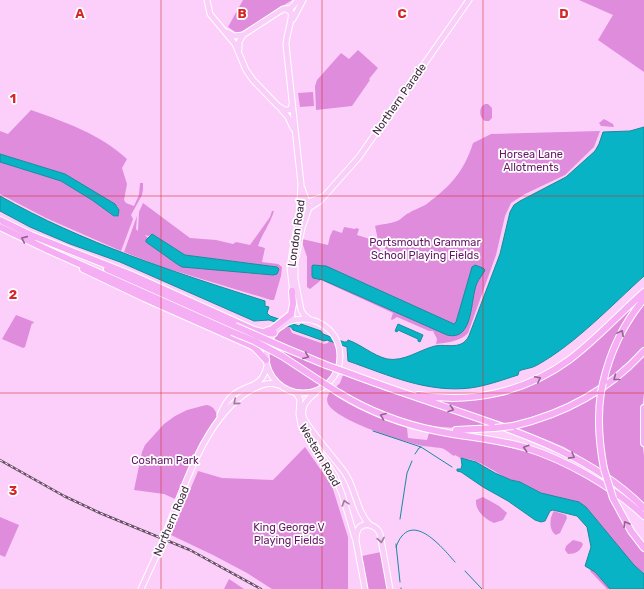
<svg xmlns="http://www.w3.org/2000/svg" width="644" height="589" viewBox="0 0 644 589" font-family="Rubik,sans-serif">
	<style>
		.green { fill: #df8cdd; fill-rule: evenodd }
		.water { fill: #08b3c5; stroke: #188a9c }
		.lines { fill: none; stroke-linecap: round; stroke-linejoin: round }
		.stream { stroke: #188a9c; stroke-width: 1 }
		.major-casing { stroke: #fff; stroke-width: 7 }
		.highway-casing { stroke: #fff; stroke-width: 8 }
		.major { stroke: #f9cef8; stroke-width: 5 }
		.highway { stroke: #f5adf3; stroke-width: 6 }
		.rail-casing { stroke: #674d66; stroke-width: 2.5 }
		.rail { stroke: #fff; stroke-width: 1; stroke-dasharray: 3; stroke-linecap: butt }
		.major-bridge-casing { stroke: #fff; stroke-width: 7; stroke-linecap: butt }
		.highway-bridge-casing { stroke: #fff; stroke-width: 8; stroke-linecap: butt }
		.major-bridge { stroke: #f9cef8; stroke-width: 5 }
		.highway-bridge { stroke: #f5adf3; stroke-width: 6 }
		.oneway { stroke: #91648f }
		.oneway2 { stroke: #9c7c9b }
		.grid { fill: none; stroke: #d62828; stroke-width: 1; stroke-opacity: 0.55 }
		.labels { text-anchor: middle; stroke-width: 3.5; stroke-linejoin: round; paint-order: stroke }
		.street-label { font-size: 11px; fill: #3f293e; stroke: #fff }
		.park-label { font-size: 11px; fill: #631664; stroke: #fff }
		.grid-label { font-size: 13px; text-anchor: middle; font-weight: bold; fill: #d62828; stroke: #fff; stroke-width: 3.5; stroke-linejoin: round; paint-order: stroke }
	</style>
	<rect width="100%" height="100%" fill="#fbcffa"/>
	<path class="green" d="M243,0h49l-49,31 -6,2 -9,-6z
		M579,0h65v72l-46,-32 15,-25z
		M358,50l20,18 -9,11 1,1 -18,26 -36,4 -1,-24 2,-6 24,-27 8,6z
		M313,92l1,14 -14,1 -2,-14z
		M485,104h3l4,4v10l-3,3h-4c-6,-3 -7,-14 0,-17z
		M31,110c34,12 69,24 96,49l-5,9 5,16 -3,16 2,3 8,3 5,-11 1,-12h3v6l-1,6 -11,20 2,4 -12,32 -75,-33 -46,-24v-32l61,19 31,19 22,16 2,1 3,-3 -1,-7 -53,-33 -65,-20v-23l8,3z
		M604,119l9,5 1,3 -13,-1 -2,-3z
		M600,131l-6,16 -29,28 -40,19 -14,9 -6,13 -9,39 -28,78c-7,8 -22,10 -32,11l1,-5 -4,-8h-4l-32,-14 -5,3 -1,-1 2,-6 -70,-32v-1l52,23 78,32 17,-62 -14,49 -2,2 -130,-58 -11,-1v13l8,1 -1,2 -10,8 -3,-2v-30l-4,-12 -1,-6 26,6 2,-9 3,-6 9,3 2,-6 11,2 1,-1 3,1 -2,6 19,6 9,20h4l-3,-6 -3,-16 -5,1 -3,-14c7,-2 15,-2 22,-5 5,-2 7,-6 12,-8 6,-4 14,-6 19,-10 22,-17 36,-31 45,-60l18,-9z
		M143,203l47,35 26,2 17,4 3,-2 14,3 20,-28 2,-6h2c-4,13 -12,23 -16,35l7,2 -3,14 16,2 4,3 -1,9 -7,24h-3l-109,-33 -38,-15 13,-36 -1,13 2,2 1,-19zM152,234l33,21 92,12 2,2 -2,5 -4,1 -93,-9 -34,-24 2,-4 -3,-3 4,1z
		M644,305v43l-12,13 -24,21c-2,-6 2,-13 4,-19 7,-21 18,-39 32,-58z
		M634,306l1,1 -19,29 -5,11 -12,41 -24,14 -38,15 -29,7 -73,-23v-2l56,-2 35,-10 80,-56z
		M16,315l18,7 -1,2 -1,-1 -7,24 -2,1 -21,-9z
		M286,325l3,1 3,7 32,11 4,-1 1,-3 6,2 3,15 -1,9 -64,-26 6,-8z
		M281,350l53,21 -7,12 -47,-31z
		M268,352l30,17 24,17c-4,2 -8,4 -12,5 -13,2 -32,-7 -38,-18 -4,-6 -4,-14 -4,-21z
		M644,354v39l-2,15v34l2,14v47l-34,-27 -5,-19 -3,-32 1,-21 2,-16z
		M343,375l43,16 109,35c-39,5 -80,1 -117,-15 -14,-6 -29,-15 -43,-23l5,-5z
		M330,392c24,17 50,27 77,36l1,10 19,2 2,-7 55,8 62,16 37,18 24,14 14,31 9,14 14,18v22l-10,-9 -48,-58c-12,-9 -26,-8 -40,-12 -9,-3 -16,-9 -25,-12 -4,-2 -8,-2 -12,-4 -12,-5 -34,-23 -47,-20l-7,-4 -1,1c-4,-2 -6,-5 -10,-7 -5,-2 -18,-2 -25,-4 -21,-5 -73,-22 -88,-37 -5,-5 -5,-10 -1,-16z
		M598,395l-3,32 7,43 -38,-23 -46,-19 37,-12 22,-9z
		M206,405c6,0 10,5 11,11l-17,27 -25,56 -11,-5 -30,-4 8,-38 3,-7 19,-21 11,-8 12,-6z
		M305,447l27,39 16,51v52h-76l-25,-16 -34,-18 -42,-20 27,-64 24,7 51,2z
		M483,497l16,9 8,7 -4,7 -9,3c-9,-4 -19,-12 -18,-23z
		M554,511l12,4 1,3 -7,15 -4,2c-7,-4 -7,-17 -2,-24z
		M0,517l19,8 -14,32 -5,-2z
		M573,540l8,2 2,2c-2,7 -8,10 -15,10l-3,-4 1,-4z
		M381,552l7,37h-20l-6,-33z
		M592,569l18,20h-3l-17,-18z
		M229,579l15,10h-20z"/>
	<path class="water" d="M644,127v149c-32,29 -68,67 -105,88 -8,5 -13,4 -20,7l-1,4c-16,5 -32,11 -48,13 -43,5 -82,-13 -122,-27l-1,-14 -20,-7 -3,1 -31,-11 -2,-3 -22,-7 -15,1 -134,-59 -50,-18 -40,-17 -30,-16v-15c83,47 174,76 265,105v5l4,1 -2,6 3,3 29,10 2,-2 20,7 2,3 21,8h3l1,-2c14,5 24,15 39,19 17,3 32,-9 48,-13 8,-2 20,2 28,-3 3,-2 6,-6 7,-10l30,-79 10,-42 4,-7 6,-4 46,-24 29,-26 4,-7 4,-12 27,-1z
		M0,154l65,20 50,30 4,6 -1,6h-4l-22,-16 -31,-19 -61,-19z
		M152,234l33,21 92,12 2,2 -2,5 -4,1 -91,-8 -5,-3 -31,-22v-2z
		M313,265l13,1 128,58 2,-2 16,-55 3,-2 8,3 2,2c-2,5 -6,8 -8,13 -7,16 -3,59 -30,52l-124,-55 -10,-2 -1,-2v-10z
		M398,324l25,11 -3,7 -2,-1v-2l-20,-9 -1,2 -2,-1z
		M461,458l15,4 19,11 16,7 9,2 21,11 38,9 7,5 48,58 10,9v15h-34l-15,-17 -10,-6 6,-19 -4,-20 -10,-11 -24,-6 -3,1 -5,10 -4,1 -6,-2 -27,-19 -25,-14 -22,-15 -4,-1v-2h4l1,-4z"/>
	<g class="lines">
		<path class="stream" d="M373,431l48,16
			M415,454l4,-6 2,-1 31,20
			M400,519l7,-46 5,-12
			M396,544l4,38
			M396,547c14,-39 45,-1 59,15
			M465,571l17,18
			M401,588v1"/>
		<defs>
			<path id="major" d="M207,0l3,14 25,30 11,26 7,10 25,26 7,4h4l2,-2 1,-3
				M286,9l5,3c2,7 -5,23 -5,33l15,139 -2,35 -6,29 -3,20 3,25
				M293,19l10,-19
				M227,32l7,4 9,-1
				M239,49v-7l4,-7 40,-26 8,-1 7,-8
				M281,109l7,8 5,11
				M302,188l7,20 -7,20 -7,34v17l6,31 3,5 5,4
				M305,203l17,-6
				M309,208l11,-7 39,-44 110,-157
				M266 356a37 37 0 1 1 74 0a37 37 0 1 1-74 0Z
				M282,326l10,-10
				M296,393l4,6 -1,15 2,11 34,51 7,18 14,47
				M315,393c-7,6 -14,12 -12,23 3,11 33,44 42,57 11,16 11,38 25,52
				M220,415c3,-7 6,-14 12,-19 15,-13 29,-6 35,-30
				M164,537c20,-48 39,-117 85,-146 9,-5 19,-10 29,-6
				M141,589l21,-46
				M365,589l-9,-48c0,-4 0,-9 3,-13 7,-7 18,-2 21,6l10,55"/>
			<path id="highway" d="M0,220l35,17
				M0,227l48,23 184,82
				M31,235l101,40 122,55 12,3h8
				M83,269l61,29 106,47 5,3 11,12
				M107,269l128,57
				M266,331l6,-2 19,-15 2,-10 -1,-13
				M285,348l41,17
				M282,356l35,23
				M351,374c37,14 74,26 112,39 65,22 131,45 181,95
				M603,383c7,-31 20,-59 41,-84
				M601,392c-4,26 -2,51 3,77
				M339,393c31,19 63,31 98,38 29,6 59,8 87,16 42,13 88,39 120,69
				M418,395c54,9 107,-3 151,-35 27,-20 50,-46 75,-68
				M644,408v35
				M513,426c51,-12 96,-36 131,-75
				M456,430l39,-2
				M613,498l18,33 13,17"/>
		</defs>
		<use href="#major" class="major-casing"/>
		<use href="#highway" class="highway-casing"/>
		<use href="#major" class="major"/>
		<use href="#highway" class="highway"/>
		<defs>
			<path id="rail" d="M0,460l64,36 36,17 90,37 71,39"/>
		</defs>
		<use href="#rail" class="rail-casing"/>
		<use href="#rail" class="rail"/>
		<defs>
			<path id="major-bridge" d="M162,543l2,-6"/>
			<path id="highway-bridge" d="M235,326l50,22
				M232,332l22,9 28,15
				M326,365l25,9
				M317,379l22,14
				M601,392l2,-9
				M495,428l18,-2
				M604,469l9,29"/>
		</defs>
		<use href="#major-bridge" class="major-bridge-casing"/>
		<use href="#highway-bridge" class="highway-bridge-casing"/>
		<use href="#major-bridge" class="major-bridge"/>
		<use href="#highway-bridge" class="highway-bridge"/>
	</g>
	<defs><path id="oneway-chevron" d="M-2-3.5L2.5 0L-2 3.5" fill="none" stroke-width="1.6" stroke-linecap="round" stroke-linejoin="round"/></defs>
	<g class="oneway">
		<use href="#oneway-chevron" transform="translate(24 239) rotate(-156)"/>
		<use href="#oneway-chevron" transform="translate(621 333) rotate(-62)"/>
		<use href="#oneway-chevron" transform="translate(306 356) rotate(22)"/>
		<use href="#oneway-chevron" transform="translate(616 378) rotate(142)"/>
		<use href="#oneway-chevron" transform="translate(538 379) rotate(-27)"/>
		<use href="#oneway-chevron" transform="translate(451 409) rotate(18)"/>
		<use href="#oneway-chevron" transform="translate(383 416) rotate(-159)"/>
		<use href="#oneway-chevron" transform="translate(526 448) rotate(-163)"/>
		<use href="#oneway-chevron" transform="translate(572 456) rotate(29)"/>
		<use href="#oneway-chevron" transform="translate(626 524) rotate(-121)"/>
	</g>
	<g class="oneway2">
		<use href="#oneway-chevron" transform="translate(236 402) rotate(139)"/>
		<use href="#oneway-chevron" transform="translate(345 503) rotate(-107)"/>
		<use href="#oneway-chevron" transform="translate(381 540) rotate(80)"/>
	</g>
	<path class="grid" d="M161,0v589M322,0v589M483,0v589M0,196h644M0,393h644"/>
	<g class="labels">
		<g class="street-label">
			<text transform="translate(399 99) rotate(-55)" y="4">Northern Parade</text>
			<text transform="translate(296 233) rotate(-82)" y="4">London Road</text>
			<text transform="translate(320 455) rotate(60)" y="4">Western Road</text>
			<text transform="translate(171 521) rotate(-67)" y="4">Northern Road</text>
		</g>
		<g class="park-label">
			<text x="531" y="158">Horsea Lane<tspan x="531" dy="13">Allotments</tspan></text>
			<text x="425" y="246">Portsmouth Grammar<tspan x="425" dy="13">School Playing Fields</tspan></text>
			<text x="165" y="464">Cosham Park</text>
			<text x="289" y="531">King George V<tspan x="289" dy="13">Playing Fields</tspan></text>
		</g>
	</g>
	<g class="grid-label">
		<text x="80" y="18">A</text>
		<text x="242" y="18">B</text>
		<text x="402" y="18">C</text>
		<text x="564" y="18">D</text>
		<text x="13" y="103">1</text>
		<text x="13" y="299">2</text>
		<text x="13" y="495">3</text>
	</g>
</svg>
